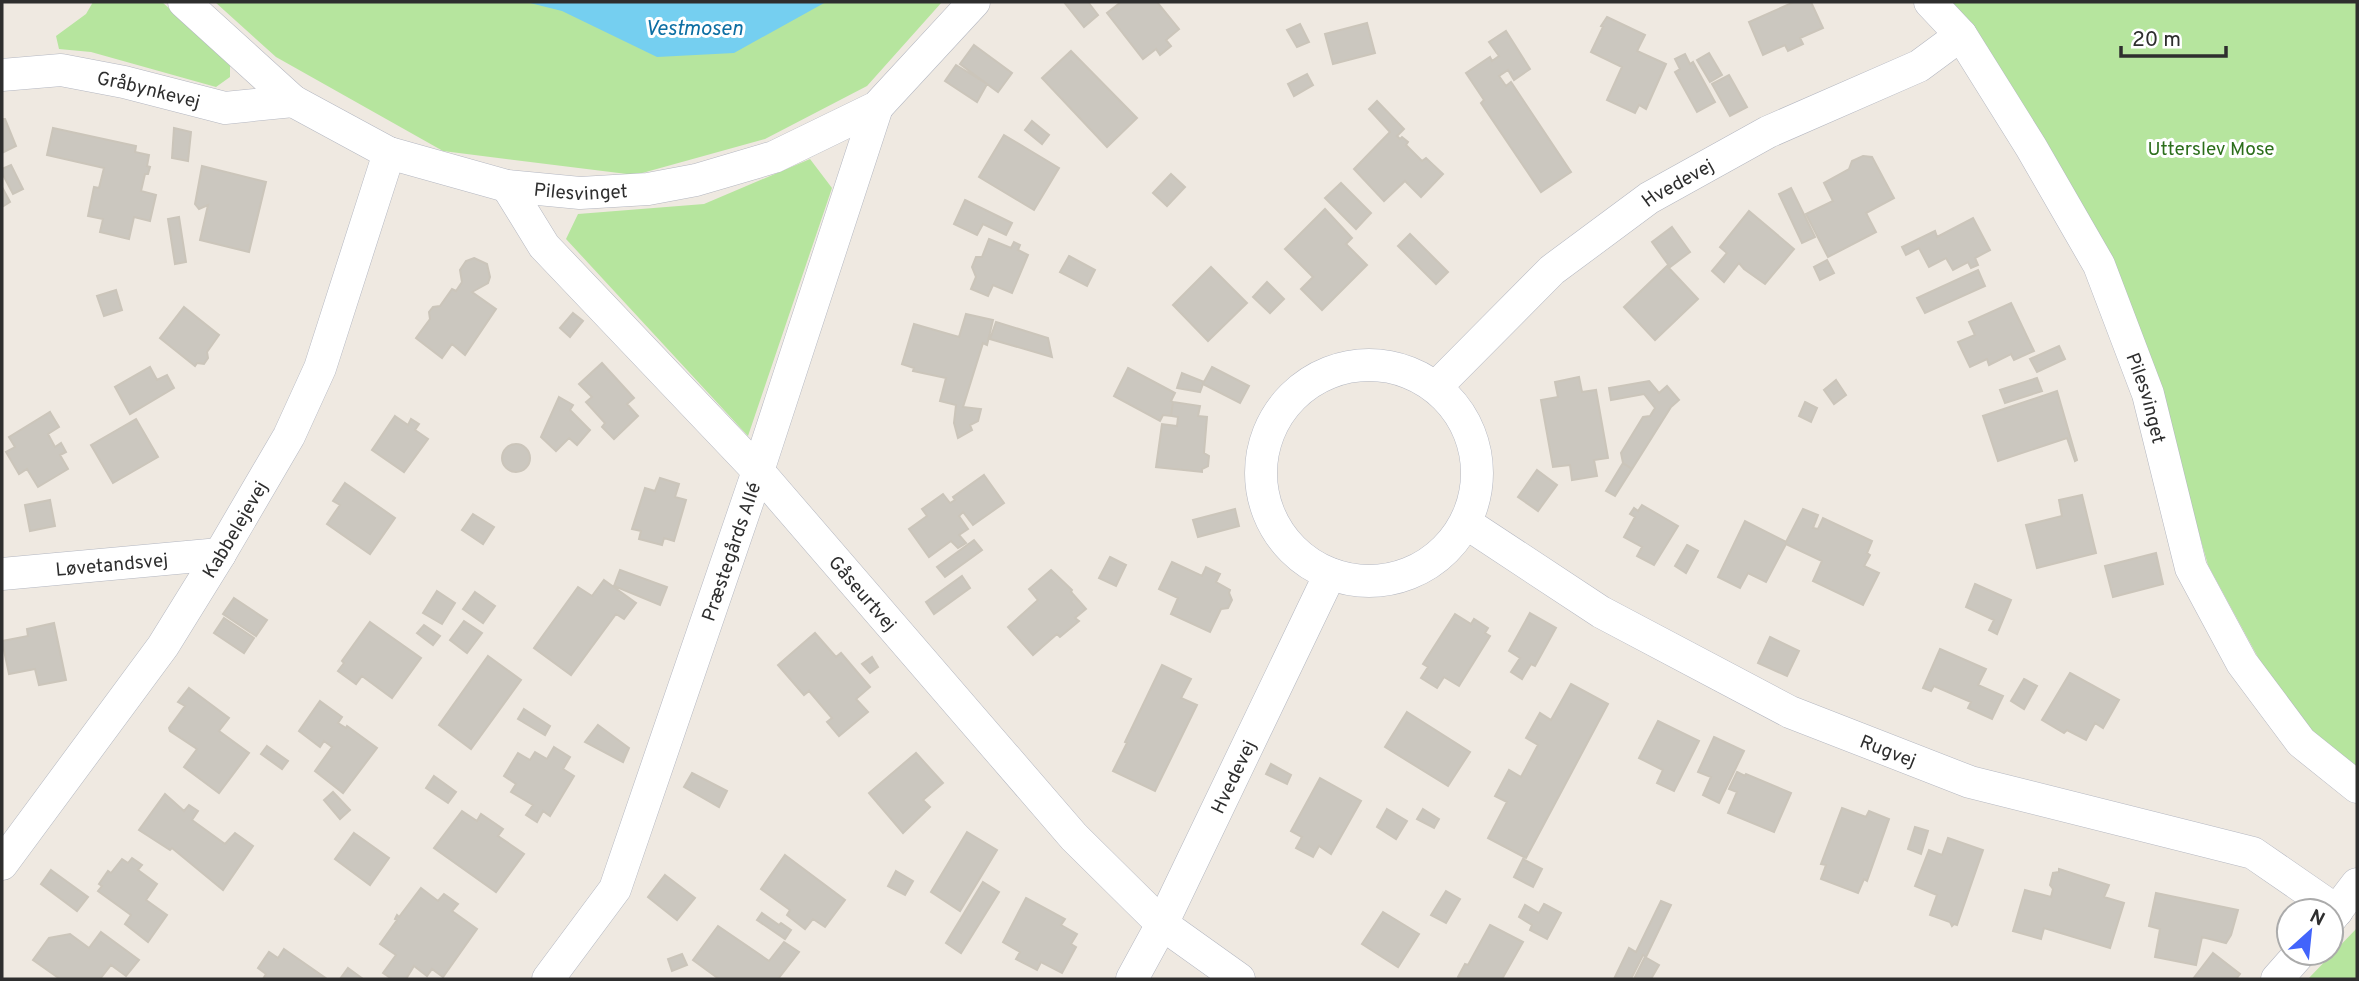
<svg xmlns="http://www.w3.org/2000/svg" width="2359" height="981" viewBox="0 0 2359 981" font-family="Overpass,sans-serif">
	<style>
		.green { fill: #b6e59e }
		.water { fill: #75cff0 }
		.building { fill: #cbc7bf; stroke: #cbc5ba; stroke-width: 2 }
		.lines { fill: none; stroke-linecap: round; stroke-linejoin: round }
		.minor-casing { stroke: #b4b7c1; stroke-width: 33 }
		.minor { stroke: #fff; stroke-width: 32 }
		.labels { text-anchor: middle; stroke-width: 6; stroke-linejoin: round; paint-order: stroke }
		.street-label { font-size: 19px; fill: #2e2e2e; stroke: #fff }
		.park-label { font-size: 19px; fill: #2c6e1b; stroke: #fff }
		.water-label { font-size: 21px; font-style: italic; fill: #0d6fa3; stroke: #fff }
	</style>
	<rect width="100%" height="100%" fill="#efe9e1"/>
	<path class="green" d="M93,2h69l68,60v15l-14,10 -125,-35 -32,-3 -3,-13 30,-22z
		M215,2h727l-75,84 -102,53 -130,36 -192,-24 -167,-94z
		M1949,2h408v768l-63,-53 -34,-56 -52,-96 -67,-234 -108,-208z
		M810,159l22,29 -84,248 -182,-197 12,-25 126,-10z
		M2357,928v51h-49z"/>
	<path class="water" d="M526,2h300l-92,51 -77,4 -95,-46z"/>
	<path class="building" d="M1064,2h24l10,13 -14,12z
		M1121,2h36l22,27 -13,11 5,6 -11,9 -4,-6 -13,10 -36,-46z
		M1794,2h17l12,26 -23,10 3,6 -15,7 -3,-6 -22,10 -14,-33z
		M1607,17l38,18 -8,16 29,13 -20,45 -7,-4 -4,8 -28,-13 15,-33 -31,-15 12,-25 -2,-1z
		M1367,23l8,30 -42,11 -8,-30z
		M1300,24l9,18 -12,5 -10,-17z
		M1506,31l24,38 -16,11 -6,-10 -9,6 7,10 5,-4 60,90 -30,20 -60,-89 3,-3 -18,-27 24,-16 2,4 7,-5 -10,-14z
		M974,45l38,28 -14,19 -38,-28z
		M1071,51l66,67 -30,29 -65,-69z
		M1709,53l13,22 -12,7 -13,-22z
		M1685,54l5,10 3,-2 22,40 -18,10 -22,-40 5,-3 -5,-10z
		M956,65l31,19 -10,18 -32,-21z
		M1307,74l6,11 -19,11 -6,-12z
		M1729,75l18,32 -17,9 -18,-32z
		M1377,101l27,28 -7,7 3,3 2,-2 6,5 -2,3 16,16 4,-3 17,16 -22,23 -16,-16 -21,20 -30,-32 36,-37 -21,-23z
		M2,119h3l11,27 -14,7z
		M1032,121l17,14 -7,9 -17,-14z
		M53,128l83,18 -1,6 14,3 -2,11 3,1 -2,7h-3l-4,17 15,4 -6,26 -16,-4 -5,22 -29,-7 3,-13 -15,-3 6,-29 5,1 5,-20 -57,-13z
		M174,128l17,4 -3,29 -16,-3z
		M1004,135l55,33 -25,42 -55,-33z
		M1863,156l9,1 22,41 -28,15 10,19 -48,25 -22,-43 27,-13 -9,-18 25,-14 3,-8z
		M11,165l12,24 -10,5 -11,-21v-4z
		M202,166l64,16 -17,70 -49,-12 8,-35 -9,4 -4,-5z
		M1171,174l14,13 -18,19 -14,-13z
		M1341,183l30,30 -15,16 -31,-31z
		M2,187l8,15 -8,5z
		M1791,188l24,49 -13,6 -23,-49z
		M965,200l47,23 -6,12 -23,-11 -6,11 -23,-11z
		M1325,209l27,29 -6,6 21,21 -45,45 -21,-21 12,-12 -28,-28z
		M1749,211l45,38 -29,35 -21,-15 -5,-6 -15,19 -12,-11 15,-18 -7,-6z
		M179,217l7,45 -11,2 -7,-45z
		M1973,218l17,32 -15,8 3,7 -7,3 -3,-6 -15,8 -7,-12 -17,9 -10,-19 -13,7 -4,-8 33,-16 2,6z
		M1672,227l18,25 -20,15 -18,-25z
		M1410,234l38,38 -12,12 -38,-38z
		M989,239l22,9 3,-6 6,3 -2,5 10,5 -16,38 -19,-8 -5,11 -17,-7 5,-12 -4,-10 4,-10h6z
		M1069,256l26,14 -8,16 -27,-14z
		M474,258l13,6 3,13 -2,6 -16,9 24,17 -31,46 -13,-11 -10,14 -26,-20 14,-19 -1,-7 4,-5 7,-1 12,-17 4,2 6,-9 -2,-12 6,-9z
		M1827,260l7,13 -14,7 -6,-13z
		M1667,266l31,33 -43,41 -31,-33z
		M1211,267l36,36 -39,38 -35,-36z
		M1978,270l7,16 -60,27 -8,-15z
		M1267,282l17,17 -14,14 -17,-16z
		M116,290l6,20 -18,6 -7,-20z
		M2011,303l23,48 -20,9 -3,-6 -22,11 -2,-6 -17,8 -12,-25 17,-7 -6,-13z
		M184,307l35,28 -12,17 1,6 -4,6 -7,-1 -2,3 -35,-28z
		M573,313l10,8 -13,16 -10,-9z
		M966,314l27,6 -6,25 -4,-2 -20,64 18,2 -3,12 -8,4 2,5 -14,8 -4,-15 2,-18 -16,-4 6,-23 -33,-7 1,-3 -12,-4 12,-40 45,13z
		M996,322l52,16 4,19 -62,-18z
		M2059,346l6,13 -28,13 -7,-13z
		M602,363l32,35 -7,6 11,12 -24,23 -12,-12 3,-4 -19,-21 6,-5 -13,-13z
		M150,367l7,13 10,-5 7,13 -44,26 -15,-27z
		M1212,367l37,19 -9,17 -37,-19 -3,8 -23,-4 5,-15 22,9z
		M1128,368l47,25 -4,8 2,1 -2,14 -8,-1 -3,6 -46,-25z
		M1579,377l3,15 14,-2 12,68 -14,2 3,16 -25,4 -2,-15 -17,2 -12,-67 17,-3 -3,-15z
		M2037,378l5,13 -37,12 -5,-13z
		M1836,380l10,15 -12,9 -10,-14z
		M1649,381l10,12 8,-7 12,14 -8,7 -39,62 -9,-6 -2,-10 22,-36 7,-1 5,-8 -11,-14 -33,6 -2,-12z
		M2057,391l20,69 -2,1 -8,-23 -69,23 -15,-45z
		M559,397l14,8 -3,5 20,20 -13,15 -8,-7 -13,13 -15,-14z
		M1173,402l27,4 -2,10 9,1 -3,36 5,3 -1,10 -6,3v3l-46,-5 6,-43 15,2 1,-9 -7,-1z
		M1805,402l12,6 -6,14 -12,-6z
		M50,412l9,15 -11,7 7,13 6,-4 5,9 -6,3 8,14 -30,18 -11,-18 -8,5 -13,-22 9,-5 -6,-10z
		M395,416l13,9 3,-6 8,5 -4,6 13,9 -24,33 -32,-22z
		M136,419l22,38 -45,26 -22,-38z
		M502 458a14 14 0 1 1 28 0a14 14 0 1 1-28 0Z
		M1623,463l9,6 -17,27 -9,-5z
		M1537,470l20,15 -19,26 -20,-14z
		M984,475l20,28 -31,22 -10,-13 -4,4 9,13 -9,6 7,8 -8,5 -7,-7 -22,16 -20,-28 18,-13 -5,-7 21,-15 7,9 5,-3 -2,-3z
		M660,478l19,6 -4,13 11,3 -12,41 -10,-3 -2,7 -23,-6 2,-8 -9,-2 13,-41 10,3z
		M345,483l50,35 -25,36 -43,-30 13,-19 -7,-4z
		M2082,495l14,58 -59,15 -11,-43 36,-9 -3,-16z
		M50,500l5,26 -25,5 -5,-26z
		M1642,505l36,21 -24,39 -17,-9 5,-9 -18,-10 11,-20 -5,-3 4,-6 4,3z
		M1235,509l4,17 -41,11 -5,-17z
		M1803,509l15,6 -5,13 5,1 5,-11 49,23 -5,12 3,2 -6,11 15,7 -16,32 -50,-24 9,-20 -36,-17 -20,38 -18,-9 -8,15 -22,-11 27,-56 41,21z
		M473,514l21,13 -11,17 -21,-14z
		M974,540l8,10 -37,27 -8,-10z
		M1687,545l11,6 -12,22 -11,-7z
		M2156,553l7,31 -50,13 -8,-31z
		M1110,557l16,8 -10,21 -17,-8z
		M1172,562l30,14 4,-9 14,7 -4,8 14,8 -1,3 3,7 -4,8 -7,1 -11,23 -39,-18 7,-16 -19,-9z
		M620,570l47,17 -7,18 -46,-19z
		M1051,570l21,20 -1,2 15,17 -11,9 4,3 -19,16 -3,-3 -24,21 -25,-28 30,-27 -9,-11z
		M962,576l8,12 -36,26 -8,-12z
		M604,580l32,23 -12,16 -8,-5 -45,61 -37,-27 44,-61 14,9z
		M1975,584l36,16 -14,34 -8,-4 5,-10 -28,-13z
		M437,591l18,12 -13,21 -19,-11z
		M475,592l20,14 -12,17 -20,-14z
		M234,598l33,22 -11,16 -33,-22z
		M1530,613l26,15 -21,38 -4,-2 -9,15 -11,-7 9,-14 -11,-7z
		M1455,614l16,10 3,-5 14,9 -3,5 5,3 -31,50 -15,-9 -7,11 -16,-10 7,-11 -5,-3z
		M224,618l30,20 -10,15 -30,-20z
		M464,621l18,12 -15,20 -17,-13z
		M370,622l51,36 -29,40 -30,-22 -6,8 -18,-13 6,-8 -2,-2z
		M54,623l12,57 -27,5 -4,-16 -26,5 -7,-33 26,-5 -1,-7z
		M424,625l16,11 -7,9 -16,-12z
		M815,633l21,24 5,-4 29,34 -14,12 12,13 -29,24 -12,-14 5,-4 -23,-27 -5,4 -26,-30z
		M1770,637l29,14 -12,25 -29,-13z
		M1940,649l46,20 -8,16 25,11 -11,23 -24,-11 3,-6 -37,-16 -3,5 -8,-3z
		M488,656l33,24 -50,69 -32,-24z
		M872,657l6,10 -8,6 -8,-9z
		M1162,665l29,14 -10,19 16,7 -42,86 -42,-20 14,-28 -2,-1z
		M2070,673l49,27 -16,28 -8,-5 -9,17 -19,-10 -3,3 -22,-13z
		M2024,679l13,7 -13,23 -13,-8z
		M1571,684l37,20 -82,154 -38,-20 19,-36 -12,-6 14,-26 12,7 17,-32 -12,-7 14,-25 11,7z
		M189,688l40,30 -10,13 30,22 -30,40 -35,-26 13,-18 -27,-18 -1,-3 16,-22 -7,-4z
		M320,701l22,16 -4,6 8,5 1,-2 30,22 -34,45 -28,-22 17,-24 -8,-6 -4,6 -21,-16z
		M524,709l26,17 -5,9 -27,-16z
		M1407,712l63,40 -22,34 -63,-39z
		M1658,721l41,20 -25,50 -17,-8 6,-13 -24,-12z
		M598,725l31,23 -6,14 -38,-20z
		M1714,737l30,14 -25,52 -16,-8 8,-18 -13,-5z
		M267,746l21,15 -6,8 -21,-15z
		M554,747l16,10 -7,12 11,7 -24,40 -7,-5 -6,11 -11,-7 7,-10 -22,-13 5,-8 -12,-8 14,-23 12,7 5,-8 12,7z
		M916,753l27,30 -20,17 7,7 -27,26 -34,-40z
		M1271,764l20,11 -4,9 -21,-10z
		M1737,772l8,4 1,-2 45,19 -17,39 -46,-19 9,-21 -8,-3z
		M692,773l35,18 -8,16 -35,-20z
		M434,776l22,16 -8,11 -22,-15z
		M1320,778l41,23 -30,53 -12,-8 -6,11 -17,-9 6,-11 -11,-6z
		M333,792l17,18 -10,9 -16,-19z
		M165,794l19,17 5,-6 9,6 -6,9 33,24 10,-11 18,13 -30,44 -51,-42 -2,2 -31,-20z
		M1842,808l24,9 3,-6 20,8 -22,62 -3,-2 -6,14 -37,-14 5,-14 -5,-1z
		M1387,809l20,12 -11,18 -19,-12z
		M1423,809l16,10 -5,9 -17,-9z
		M462,811l15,10 4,-7 22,15 -5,7 26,18 -28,38 -62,-44z
		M1915,827l13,4 -7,23 -13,-5z
		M967,832l30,18 -37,61 -29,-19z
		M354,833l35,25 -19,27 -35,-26z
		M1948,838l35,12 -26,75 -3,-1 -2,2 -2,-4 -20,-7 7,-20 -22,-9 14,-36 13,5z
		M785,855l60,45 -20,27 -12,-8 -8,10 -18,-14 3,-5 -29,-21z
		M132,858l10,7 -4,5 19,14 -11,16 21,15 -19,27 -23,-18 6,-9 -33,-24 4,-5 -3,-2 9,-13 3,2 11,-14 6,4z
		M1523,859l19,10 -9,18 -19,-10z
		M2059,869l50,16 -5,12 20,6 -14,45 -66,-20 -3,11 -28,-8 12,-41 26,7 2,-8 -3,-4 3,-12 6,-1z
		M51,870l37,27 -11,14 -36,-27z
		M896,871l17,10 -8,14 -17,-9z
		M665,875l30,23 -18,22 -29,-23z
		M983,882l16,10 -38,61 -15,-10z
		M421,888l17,13 6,-7 14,10 -6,7 25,18 -34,48 -11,-8 -5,7 -13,-10 -8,13h-14l-9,-6 13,-18 -16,-11 17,-24 -2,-1 2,-4 2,2z
		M1446,891l14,8 -14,24 -15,-8z
		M2156,893l82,17 -7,25 -5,8 -24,-6 -6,28 -41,-8 5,-28 -11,-3z
		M1026,898l39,21 -4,6 16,9 -6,10 5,3 -14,26 -21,-11 -4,8 -21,-11 4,-7 -17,-10z
		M1661,901l10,4 -25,52 -3,-2 -12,24h-17l15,-31 7,4z
		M1544,904l17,9 -14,26 -17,-9 2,-5 -13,-8 6,-12 14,8z
		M1383,912l36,22 -21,33 -36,-23z
		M762,913l17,12 2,-2 10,7 -6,9 -28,-19z
		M1490,925l33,17 -21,37h-41l-3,-2 7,-13 3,1z
		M718,926l51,35 15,-19 15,10 -21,27h-59l-26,-19z
		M101,932l38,28 -13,16 -15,-11 -11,14h-40l-27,-19 16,-22 21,-4 19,14z
		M284,949l43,30h-64l3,-5 -8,-6 11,-16 9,6z
		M2213,953l27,21 -4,5h-43z
		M682,954l5,11 -15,6 -4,-12z
		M1645,957l14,8 -8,14h-17z
		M348,968l15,11h-23z"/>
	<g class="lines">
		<defs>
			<g id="minor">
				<path id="s1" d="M184,2l109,99 96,52 118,33 73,7 68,-4 48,-9 78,-23 103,-50 97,-105"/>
				<path id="s2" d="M1930,2l31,33 70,112 68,118 49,129 43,174 51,95 59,79 56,45"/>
				<path id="s3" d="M2,75l59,-5 63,12 101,26 68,-7"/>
				<path id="s4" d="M507,186l37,60 214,225 316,366 88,87 77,55"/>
				<circle cx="1369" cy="473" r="108"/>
				<path id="s5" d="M1436,387l116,-117 97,-72 119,-66 151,-66 42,-31"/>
				<path id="s6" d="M1466,523l135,89 189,100 180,70 283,71 84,58"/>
				<path id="s7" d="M2,574l218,-20"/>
				<path id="s8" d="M2,864l161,-218 57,-92 69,-118 31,-68 69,-215"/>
				<path d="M2331,918l26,-34"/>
				<path id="s9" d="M548,979l67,-90 143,-418 119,-364"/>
				<path id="s10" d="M1132,979l30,-55 168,-350"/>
				<path d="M2277,979l23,-26"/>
			</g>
		</defs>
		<use href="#minor" class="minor-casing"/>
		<use href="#minor" class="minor"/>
	</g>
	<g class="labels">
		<g class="street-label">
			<text dy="7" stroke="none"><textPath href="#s3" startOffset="149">Gråbynkevej</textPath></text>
			<text dy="7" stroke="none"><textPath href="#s5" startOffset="318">Hvedevej</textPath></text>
			<text dy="7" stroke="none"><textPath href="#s1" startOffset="453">Pilesvinget</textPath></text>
			<text dy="7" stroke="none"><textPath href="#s2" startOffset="455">Pilesvinget</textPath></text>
			<text dy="7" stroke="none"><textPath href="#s8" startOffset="408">Kabbelejevej</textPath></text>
			<text dy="7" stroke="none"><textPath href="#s9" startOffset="469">Præstegårds Allé</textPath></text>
			<text dy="7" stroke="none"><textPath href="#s7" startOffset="110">Løvetandsvej</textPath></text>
			<text dy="7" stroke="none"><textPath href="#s4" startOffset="542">Gåseurtvej</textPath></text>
			<text dy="7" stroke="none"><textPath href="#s6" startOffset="481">Rugvej</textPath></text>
			<text dy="7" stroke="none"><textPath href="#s10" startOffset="226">Hvedevej</textPath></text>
		</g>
		<g class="park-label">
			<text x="2211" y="155">Utterslev Mose</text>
		</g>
		<g class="water-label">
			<text x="694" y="35">Vestmosen</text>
		</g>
	</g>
	<rect width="2359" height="981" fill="none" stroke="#2e2e2e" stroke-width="7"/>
	<g transform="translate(2310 932) rotate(27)"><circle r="33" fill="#ffffff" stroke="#ababab" stroke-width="2"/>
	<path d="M0-5L12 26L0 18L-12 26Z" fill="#4264fb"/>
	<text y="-10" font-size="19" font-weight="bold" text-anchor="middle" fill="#2e2e2e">N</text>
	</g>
	<path d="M2121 46v10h105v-10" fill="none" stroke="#2e2e2e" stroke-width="3.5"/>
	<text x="2132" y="46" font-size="21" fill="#2e2e2e" stroke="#ffffff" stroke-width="5" paint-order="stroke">20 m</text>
</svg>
